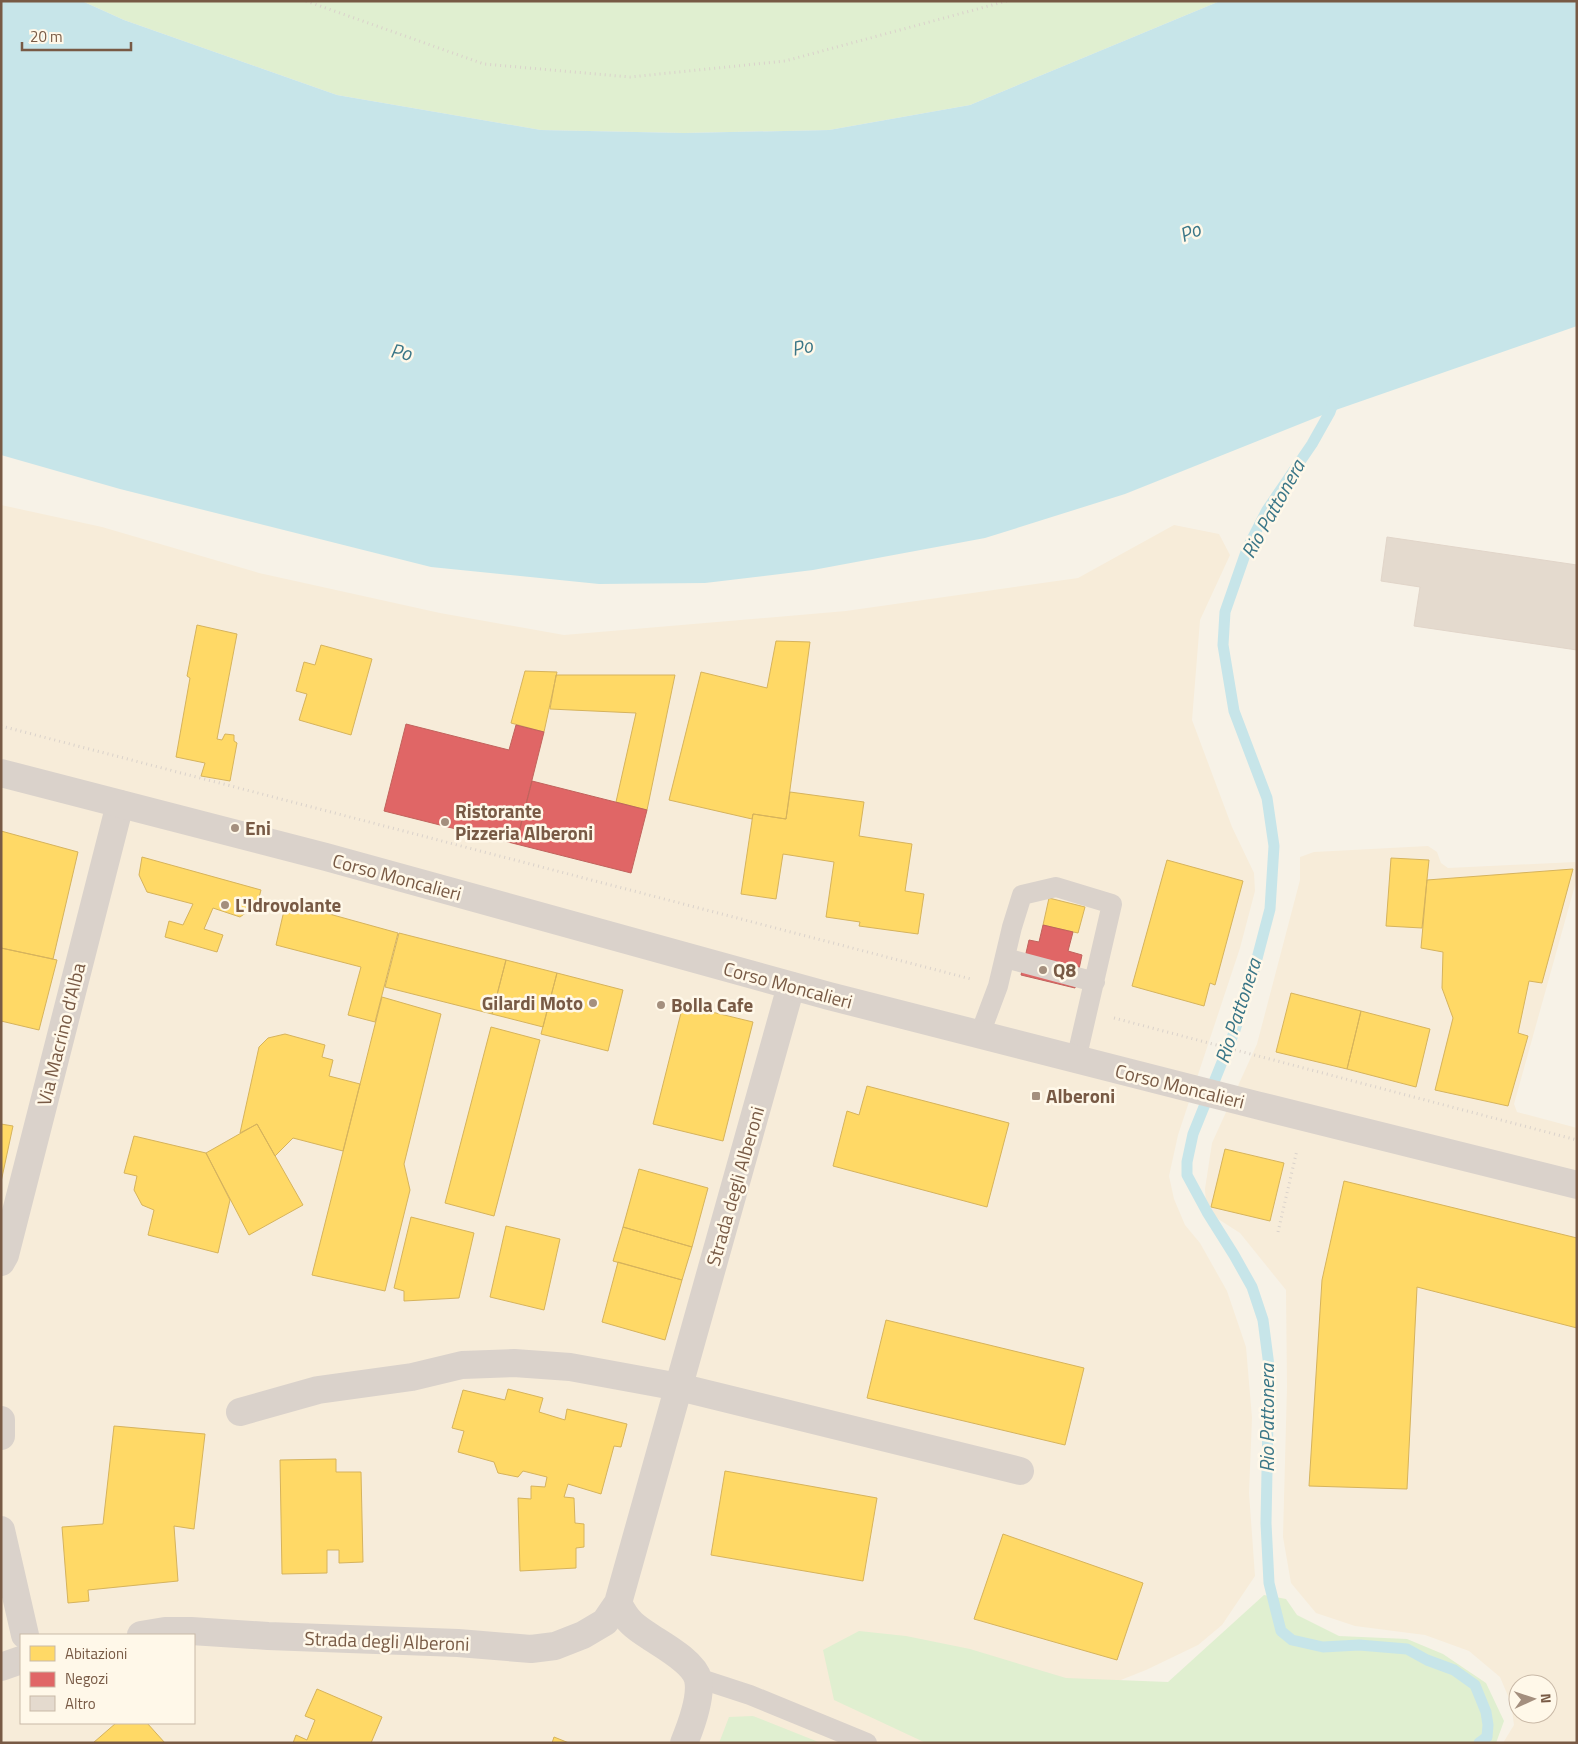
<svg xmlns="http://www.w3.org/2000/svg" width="1578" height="1744" viewBox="0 0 1578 1744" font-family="'Titillium Web',sans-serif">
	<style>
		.residential { fill: #f7ecd9; fill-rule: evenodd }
		.green { fill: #e0efd0 }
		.water { fill: #c7e5e9 }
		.homes { fill: #ffd966; stroke: #d6b35c }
		.shops { fill: #e06666; stroke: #c1625c }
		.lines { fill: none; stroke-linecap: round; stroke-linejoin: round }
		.stream { stroke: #c7e5e9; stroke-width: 11 }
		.building { fill: #e4dace; stroke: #e1d5c9 }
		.path { stroke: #dad2cb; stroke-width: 3; stroke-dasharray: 1 4; stroke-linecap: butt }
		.service { stroke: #dad2cb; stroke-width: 20 }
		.minor { stroke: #dad2cb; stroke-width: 28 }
		.secondary { stroke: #dad2cb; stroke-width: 28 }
		.poi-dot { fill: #a48f7e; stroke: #fff8e9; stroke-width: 2 }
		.labels { text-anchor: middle; stroke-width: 5; stroke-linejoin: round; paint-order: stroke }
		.poi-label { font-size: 19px; font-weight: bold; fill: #785a45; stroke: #fff8e9; text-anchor: start }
		.street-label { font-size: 19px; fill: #785a45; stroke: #fff8e9 }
		.water-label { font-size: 20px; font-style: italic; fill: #3a7687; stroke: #fff8e9 }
	</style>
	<rect width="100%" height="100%" fill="#f7f2e7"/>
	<path class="residential" d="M1,505l101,22 157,46 181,40 124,22 282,-24 232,-33 96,-53 45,9 11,21 -30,65 -8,100 40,107 22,46 1,18 -15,57 -62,187 -9,41 5,23 11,26 15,18 27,48 19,56 6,71 -3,75 6,83 -33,49 -24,20 -52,25 -53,21 4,52h-1096zM21,1635h173v88h-173z
		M1428,846l9,6 4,11 7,5 127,-6 2,4v12l-63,226 3,8 60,16v615h-74l11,-18 -3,-22 -11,-26 -31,-26 -44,-16 -70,-9 -39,-13 -25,-30 -8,-46 4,-150 -1,-97 -46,-57 -25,-16 -9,-14 -1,-14 7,-46 45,-99 43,-164v-23l14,-5zM1518,1684h30v30h-30z"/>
	<path class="green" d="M82,1h1138l-250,104 -141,25 -145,3 -143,-3 -204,-35 -213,-75z
		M1264,1595l22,4 11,16 42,21 68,3 36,15 43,29 18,38 -8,22h-570l-92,-43 -11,-50 36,-19 47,5 64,13 96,29 102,4z
		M753,1716l68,27h-102l10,-26z"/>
	<path class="water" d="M1,1h81l42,19 213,75 204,35 143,3 145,-3 141,-25 250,-104h357v325l-247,86 -205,82 -140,44 -172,32 -108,13 -106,1 -168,-17 -311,-78 -119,-34z"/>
	<path class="homes" d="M197,625l40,9 -20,105 5,1 3,-6 9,1v6l3,2 -7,38 -29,-5 4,-13 -29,-6 14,-79 -3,-2z
		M776,641l34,1 -24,177 -33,-5 -1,5 -83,-19 32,-128 66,16z
		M321,645l51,14 -21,76 -52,-15 8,-26 -11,-3 8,-29 11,3z
		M525,671l32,1 -13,60 -33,-9z
		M556,675h119l-28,135 -31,-8 20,-89 -86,-4z
		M790,792l74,10 -5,34 53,8 -7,47 19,3 -6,40 -59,-8 1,-4 -34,-5 8,-55 -51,-8 -7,45 -35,-5 12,-80 33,5z
		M1,831l77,21 -25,107 -52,-11z
		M142,857l119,33 -4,15 -17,12 -27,-9 -9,21 19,6 -6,17 -52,-15 4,-16 14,4 10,-21 -46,-12 -8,-17z
		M1391,858l38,2 -7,68 -36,-2z
		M1167,860l76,21 -28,104 -5,-2 -6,23 -72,-20z
		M1573,869l-31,114 -13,-2 -11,52 10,3 -20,70 -73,-16 18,-72 -11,-30 1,-36 -22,-4 6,-68z
		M1049,898l36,9 -7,26 -35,-8z
		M286,902l112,31 -23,89 -27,-7 13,-48 -85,-22z
		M399,933l107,27 -14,54 -107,-27z
		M1,948l56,12 -18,70 -38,-9z
		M506,960l51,13 -14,54 -51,-13z
		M557,973l66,17 -15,61 -67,-17z
		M1291,993l70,18 -14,58 -71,-17z
		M382,997l59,17 -37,150 6,26 -25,101 -73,-16z
		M683,1005l70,17 -30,119 -70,-17z
		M1361,1011l69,18 -14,58 -69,-18z
		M491,1027l49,13 -46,176 -49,-13z
		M285,1034l40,11 -3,12 11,3 -4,16 31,8 -17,67 -50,-13 -18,18 -18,-32 -17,9 19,-86 9,-9z
		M867,1086l142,37 -22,84 -154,-41 14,-55 12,4z
		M1,1124l12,2 -12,56z
		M257,1124l46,81 -54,30 -43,-82z
		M134,1136l72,17 24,47 -12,53 -70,-18 6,-25 -12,-5 -8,-15 3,-14 -13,-3z
		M1225,1149l59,14 -14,58 -59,-14z
		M639,1169l69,19 -16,59 -69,-20z
		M1344,1181l233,57v90l-160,-41 -10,202 -98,-3 13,-206z
		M411,1217l63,16 -15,65 -55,3v-10l-10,-3z
		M506,1226l54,13 -16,71 -54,-13z
		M623,1227l69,20 -10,33 -69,-19z
		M618,1262l64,18 -17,60 -63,-18z
		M886,1320l198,48 -19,77 -198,-47z
		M508,1389l35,9 -4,14 26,8 2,-11 60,15 -6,23 -7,-1 -13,48 -33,-10 -4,13 10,1 1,25 9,1v23l-8,1v20l-56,3 -2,-73 13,1v-13l14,1 2,-10 -24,-6 -5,6 -20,-4 -4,-11 -36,-10 6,-21 -12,-3 11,-38 42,10z
		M114,1426l91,8 -11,95 -20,-3 4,55 -90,9 1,11 -21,2 -6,-76 41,-3z
		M336,1459v13h25l2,90 -24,1v-13h-12v23l-45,1 -2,-114z
		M725,1471l152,27 -14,83 -152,-26z
		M1003,1534l140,49 -26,77 -143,-41z
		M317,1689l65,28 -11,26h-78l3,-8 11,5 8,-20 -10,-4z
		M116,1723h31l18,20h-72z
		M554,1737l15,6h-17z"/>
	<path class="shops" d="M406,724l103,26 7,-25 28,7 -28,112 -132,-33z
		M532,781l115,29 -16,63 -115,-29z
		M1043,925l30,7 -5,19 14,4 -7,33 -54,-13 8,-35 10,2z"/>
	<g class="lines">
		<path class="stream" d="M1335,398l-5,14 -18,32 -45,66 -20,39 -22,63 -2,33 11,66 33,87 7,48 -4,63 -16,61 -19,60 -42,104 -6,28v13l20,37 27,43 18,32 11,33 6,46 -3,157 3,60 12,48 11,9 31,7 36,-2 48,4 20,11 27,10 21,15 11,27 2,13 -1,12 -8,6"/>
	</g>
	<path class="building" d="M1387,537l190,28v85l-163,-24 6,-39 -39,-6z"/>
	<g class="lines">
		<path class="path" d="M306,1l178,63 146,13 155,-16 222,-60
			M1,726l970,253
			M1114,1018l463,122
			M1278,1232l19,-82"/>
		<path class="service" d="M1005,958l90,24
			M980,1034l18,-48 14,-59 10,-32 34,-8 56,17 -36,156
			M698,1678l52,17 117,48"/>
		<path class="minor" d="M1,1262l4,-7 115,-451
			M240,1412l78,-22 94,-13 50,-12 52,-2 56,4 109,20 341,84
			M1,1420v16
			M1,1530l24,105
			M618,1603c10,20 17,24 34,35 14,9 42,25 46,41 4,18 -7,47 -14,64
			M141,1635l24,-4h26l77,5 190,7 73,6 24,-3 28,-11 22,-13 13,-19 173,-617
			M1,1667l20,-7"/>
		<path class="secondary" d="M1,773l325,84 503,139 427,109 321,80"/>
	</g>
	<g class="poi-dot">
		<circle cx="445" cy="822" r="5"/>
		<circle cx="235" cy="828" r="5"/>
		<circle cx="225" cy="905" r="5"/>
		<circle cx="1043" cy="970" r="5"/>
		<circle cx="593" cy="1003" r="5"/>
		<circle cx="661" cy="1005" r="5"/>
		<rect x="1031" y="1091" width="10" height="10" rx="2.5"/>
	</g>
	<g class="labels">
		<g class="poi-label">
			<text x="455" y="818">Ristorante<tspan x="455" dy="22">Pizzeria Alberoni</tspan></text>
			<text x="245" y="835">Eni</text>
			<text x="235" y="912">L'Idrovolante</text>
			<text x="1053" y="977">Q8</text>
			<text x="583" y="1010" text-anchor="end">Gilardi Moto</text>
			<text x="671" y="1012">Bolla Cafe</text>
			<text x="1046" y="1103">Alberoni</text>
		</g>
		<g class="street-label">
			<text transform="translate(397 877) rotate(15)" y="7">Corso Moncalieri</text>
			<text transform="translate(788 985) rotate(15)" y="7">Corso Moncalieri</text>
			<text transform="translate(61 1034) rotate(-76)" y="7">Via Macrino d'Alba</text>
			<text transform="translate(1180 1086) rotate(14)" y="7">Corso Moncalieri</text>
			<text transform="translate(735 1186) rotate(-74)" y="7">Strada degli Alberoni</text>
			<text transform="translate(387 1641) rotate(2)" y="7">Strada degli Alberoni</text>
		</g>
		<g class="water-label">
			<text transform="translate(1190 232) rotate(-22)" y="7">Po</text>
			<text transform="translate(802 347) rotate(-12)" y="7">Po</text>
			<text transform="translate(401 352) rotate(10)" y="7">Po</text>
			<text transform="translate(1273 509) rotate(-61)" y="7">Rio Pattonera</text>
			<text transform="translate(1238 1011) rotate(-72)" y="7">Rio Pattonera</text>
			<text transform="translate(1267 1418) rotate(-90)" y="7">Rio Pattonera</text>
		</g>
	</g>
	<rect width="1578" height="1744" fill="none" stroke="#785a45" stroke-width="5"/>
	<rect x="20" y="1634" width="175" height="90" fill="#fff8e9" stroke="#c9b9a7"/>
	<rect x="30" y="1646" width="25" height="15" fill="#ffd966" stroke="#c9b9a7"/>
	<text x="65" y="1659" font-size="15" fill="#785a45">Abitazioni</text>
	<rect x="30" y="1672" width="25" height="15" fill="#e06666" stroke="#c9b9a7"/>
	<text x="65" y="1684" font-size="15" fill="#785a45">Negozi</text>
	<rect x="30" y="1696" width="25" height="15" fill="#e4dace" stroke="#c9b9a7"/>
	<text x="65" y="1709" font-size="15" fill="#785a45">Altro</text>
	<g transform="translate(1533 1699) rotate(87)"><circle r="24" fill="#fff8e9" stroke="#c9b9a7"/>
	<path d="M0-4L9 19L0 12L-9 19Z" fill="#a48f7e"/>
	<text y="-8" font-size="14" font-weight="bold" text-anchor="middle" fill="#785a45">N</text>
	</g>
	<path d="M22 42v8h109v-8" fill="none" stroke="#785a45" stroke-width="2.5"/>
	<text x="30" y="42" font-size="15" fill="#785a45" stroke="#fff8e9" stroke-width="4" paint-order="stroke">20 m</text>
</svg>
